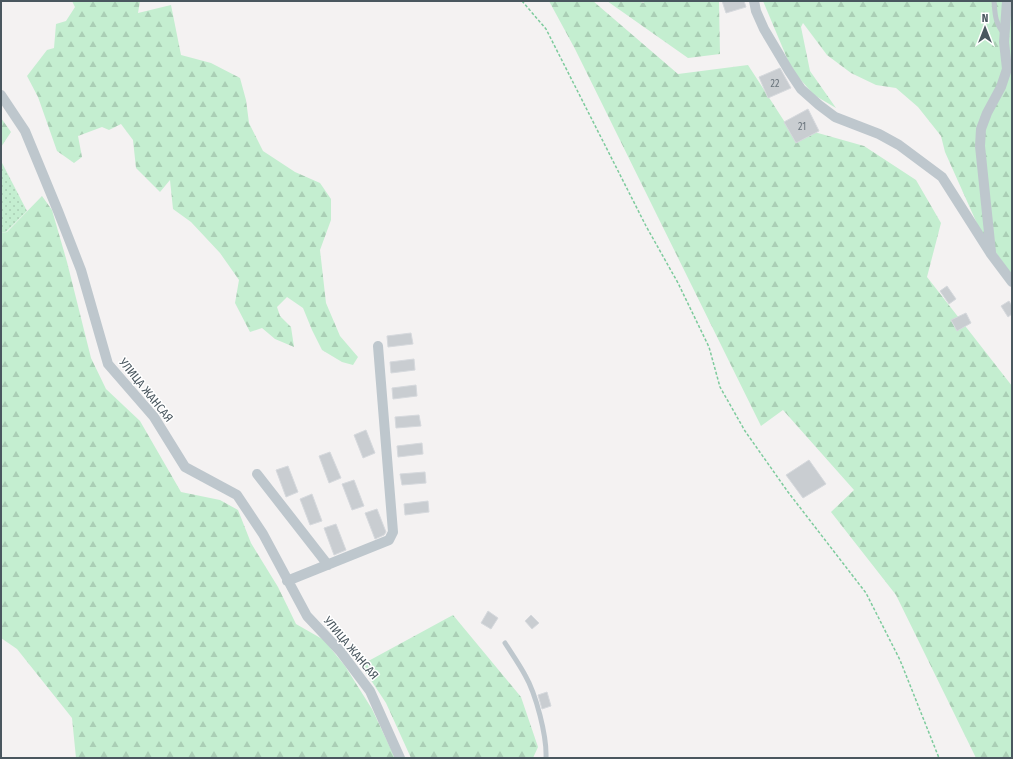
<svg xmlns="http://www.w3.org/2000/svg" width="1013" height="759" viewBox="0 0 1013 759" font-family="'Fira Sans Condensed',sans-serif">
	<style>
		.grass { fill: url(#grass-dots) }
		.forest { fill: url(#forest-firs) }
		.building { fill: #c9cdd1; stroke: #d6d9dd }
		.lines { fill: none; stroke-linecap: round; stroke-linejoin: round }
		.path { stroke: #7dcb9d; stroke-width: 1.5; stroke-dasharray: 3 2; stroke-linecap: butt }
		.service { stroke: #bec7cd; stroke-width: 5 }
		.minor { stroke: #bec7cd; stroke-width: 10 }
		.labels { text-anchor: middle; stroke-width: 3; stroke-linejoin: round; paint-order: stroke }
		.number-label { font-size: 10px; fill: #6a747c }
		.street-label { font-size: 12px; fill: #4a575f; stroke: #fff }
	</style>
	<defs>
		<pattern id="grass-dots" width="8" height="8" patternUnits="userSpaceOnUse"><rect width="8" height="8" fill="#c4eed0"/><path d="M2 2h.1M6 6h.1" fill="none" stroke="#aaceb5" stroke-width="1.8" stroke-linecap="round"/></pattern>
		<pattern id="forest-firs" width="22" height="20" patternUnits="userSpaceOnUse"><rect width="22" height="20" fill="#c4eed0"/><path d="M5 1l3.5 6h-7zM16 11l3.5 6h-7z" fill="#aaceb5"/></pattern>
	</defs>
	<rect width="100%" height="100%" fill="#f4f2f2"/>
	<path class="grass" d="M1,161l26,50 -21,21 -5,1z"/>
	<path class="forest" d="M72,1h68l-2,12 33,-8 10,50 30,8 29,15 6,22 3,23 14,28 32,21 25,11 11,16v21l-11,30 6,53 14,33 18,21 -5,8 -11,-3 -20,-12 -10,-20 -9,-22 -16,-11 -10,10 3,9 11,11 3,20 -19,-8 -13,-11 -12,4 -15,-29 4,-23 -19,-27 -29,-31 -18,-13 -3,-29 -10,12 -24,-24 -3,-28 -12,-16 -12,6 -7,-3 -24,9 4,21 -8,6 -17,-12 -19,-54 -11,-21 20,-26 7,-2 2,-24 10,-3 9,-14z
		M549,1h44l85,73 70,-9 38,59 78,22 52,34 25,43 -14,54 85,109v372h-36l-80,-163 -65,-83 23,-22 -71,-80 -22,16 -186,-377z
		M607,1h30l7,2 -1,-2h76l1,53 -32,4z
		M763,1h249v275l-33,-48 -34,-76 -4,-16 -23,-29 -22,-19 -20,-3 -25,-12 -24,-18 -24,-32 -2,4 9,44 26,37 -22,-13 -22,-25z
		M1,118l10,14 -10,15z
		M42,196l10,14 15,52 24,96 15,31 34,32 41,71 39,8 18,10 13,33 27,44 18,37 28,16 21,26 27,43 23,49h-319l-4,-40 -55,-69 -16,-11v-405l6,-1z
		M453,615l68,82 17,50 -5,11h-122l-25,-55 -25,-38z"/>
	<path class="building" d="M722,1h22l2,6 -20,6z
		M780,68l11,20 -23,10 -9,-21z
		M808,109l11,22 -23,12 -12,-21z
		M947,286l9,13 -7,5 -9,-13z
		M1009,301l3,5v8l-4,3 -7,-11z
		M966,313l5,10 -14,8 -6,-11z
		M411,333l2,11 -25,3 -1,-11z
		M414,359l1,11 -24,3 -1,-11z
		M416,385l1,11 -24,3 -1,-11z
		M419,415l2,11 -25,2 -1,-11z
		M366,430l9,23 -12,5 -9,-23z
		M422,443l1,11 -25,3 -1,-11z
		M330,452l11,26 -12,5 -10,-27z
		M809,460l17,24 -23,14 -17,-23z
		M288,466l10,26 -12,5 -10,-27z
		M425,472l1,11 -24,2 -2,-11z
		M354,480l10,26 -12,4 -10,-26z
		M312,494l10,27 -12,4 -10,-26z
		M428,501l1,11 -24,3 -1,-11z
		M377,509l9,23 -2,3 -9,4 -10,-26z
		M336,524l10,26 -12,5 -10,-27z
		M488,611l10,7 -7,11 -10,-6z
		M531,615l8,8 -7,6 -7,-8z
		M547,692l4,14 -9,3 -4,-14z"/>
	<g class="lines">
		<path class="path" d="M522,1l24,28 100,197 32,57 31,64 11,40 25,44 43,61 78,101 34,67 39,98"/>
		<path class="service" d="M994,1c1,13 1,22 10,33
			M505,643c7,11 14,21 20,32 11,19 22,61 21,83"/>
		<path class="minor" d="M754,1l2,10 8,18 25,42 12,18 18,16 16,12 44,17 20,11 43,32 49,77 21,28
			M1,95l24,36 33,80 23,59 27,94 46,53 31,50 52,28 26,39 44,82 33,35 30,40 30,67
			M991,252l-11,-106 1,-17 6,-16 14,-26 6,-18 -3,-27 3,-41
			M257,474l71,91
			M287,581l102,-41 4,-8 -15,-186"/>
	</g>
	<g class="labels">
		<g class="number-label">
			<text x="775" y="87">22</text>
			<text x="802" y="130">21</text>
		</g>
		<g class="street-label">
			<text transform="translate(146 390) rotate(51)" y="4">УЛИЦА ЖАНСАЯ</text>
			<text transform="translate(351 648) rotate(50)" y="4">УЛИЦА ЖАНСАЯ</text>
		</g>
	</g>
	<rect width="1013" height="759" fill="none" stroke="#4a575f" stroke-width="4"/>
	<g transform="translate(985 28)" stroke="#ffffff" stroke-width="3" paint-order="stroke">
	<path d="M0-3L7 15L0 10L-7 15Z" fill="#4a575f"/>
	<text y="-6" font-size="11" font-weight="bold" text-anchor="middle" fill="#4a575f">N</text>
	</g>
</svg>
